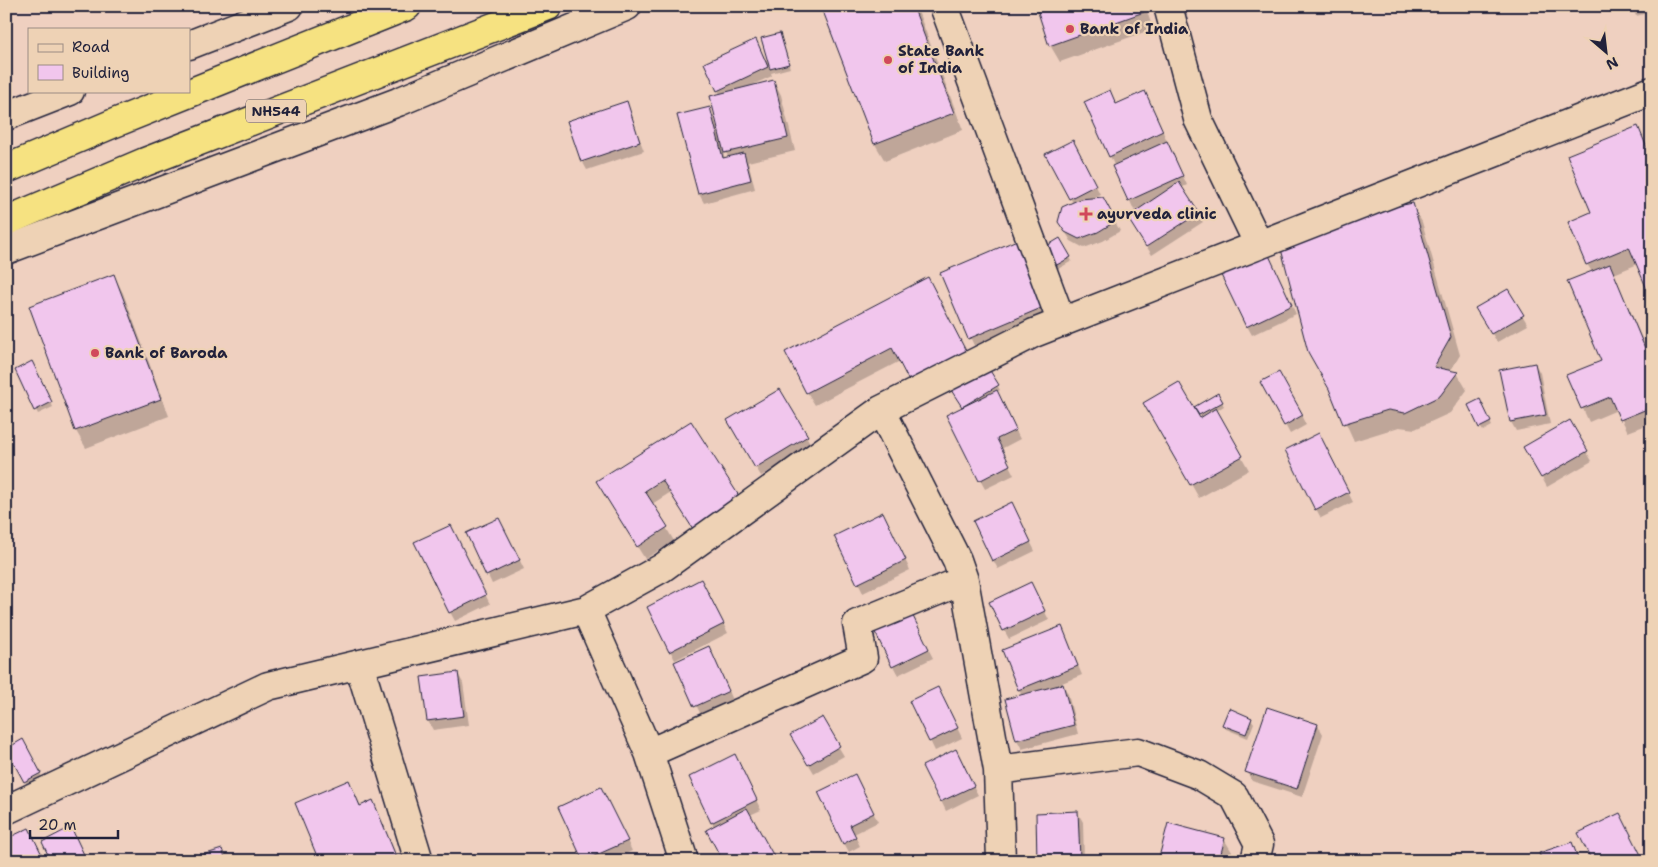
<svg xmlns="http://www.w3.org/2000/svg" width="1658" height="867" viewBox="0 0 1658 867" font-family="'Shantell Sans',sans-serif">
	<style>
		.shadow { fill: #0003; fill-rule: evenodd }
		.building { fill: #f1c6ed; stroke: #22223b }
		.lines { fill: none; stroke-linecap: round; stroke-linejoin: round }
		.minor-casing { stroke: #22223b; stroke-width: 31 }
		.highway-casing { stroke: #22223b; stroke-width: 31 }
		.minor { stroke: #eed2b5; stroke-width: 28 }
		.highway { stroke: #f6e281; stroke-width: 28 }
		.poi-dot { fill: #d1495b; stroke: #eed2b5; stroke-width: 2 }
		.labels { text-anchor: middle; stroke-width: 4.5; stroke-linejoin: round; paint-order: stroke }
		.shield { fill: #eed2b5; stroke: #5f5760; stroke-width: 1 }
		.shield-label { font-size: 14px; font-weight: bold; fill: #22223b }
		.poi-label { font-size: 15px; font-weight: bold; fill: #22223b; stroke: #eed2b5; text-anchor: start }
	</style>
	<rect width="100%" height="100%" fill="#efd0c0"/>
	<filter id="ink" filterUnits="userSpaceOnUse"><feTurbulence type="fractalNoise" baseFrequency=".02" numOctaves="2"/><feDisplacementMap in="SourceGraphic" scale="10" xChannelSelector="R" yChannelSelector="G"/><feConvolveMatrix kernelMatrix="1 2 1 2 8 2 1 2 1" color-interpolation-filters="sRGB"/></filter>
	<g filter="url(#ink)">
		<path class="shadow" d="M822,6h94l47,124 -78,31 -10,-17z
			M1037,6h108l8,23 -93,33 -10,-17z
			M1631,6h21v6l-16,4z
			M780,34l10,34 -19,5 1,3 -20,9 22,-4 7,14 14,56 -47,11 7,27 -51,14 -5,-9 -20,-78 30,-8 5,9 5,18 2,-1 -1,-40 -2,-4 42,-41 11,20 -8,-30zM722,148h1l6,10 -4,1z
			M1110,92l7,13 32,-4 38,84 -6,3 22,34 -51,33 -19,-29 9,-18 -8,2 -24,-54z
			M626,103l18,48 -57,19 -5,-9z
			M1638,128l14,27v143l-14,-34 -24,10 38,88v61l-24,9 -11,-22 -28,12 -21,-46 34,-15 -10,-89 -5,-8 5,-51z
			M1078,150l22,44 -8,5 15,8 13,24 -17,10 -19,7 -13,-7 -12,-19 14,-19 -26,-48z
			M1412,205l10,17 38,133 -10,17 7,1 10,17 -17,23 -35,16 -16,-2 -45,14 -24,-53z
			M1059,240l13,21 -14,8 -12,-21z
			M1016,242l36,78 -75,32 -36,-78z
			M1267,253l29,61 -44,21 -5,-9z
			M114,276l9,17 46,123 -83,32 -10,-17 -46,-124z
			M1508,291l20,34 -31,17 -20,-33z
			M935,292l38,72 -56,29 -17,-32 -85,44 -8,-13z
			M1535,364l5,9 10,51 -34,7 -5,-9 -10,-51z
			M34,367l19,40 -15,7 -2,-4z
			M988,370l12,20 -4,2 24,47 -19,10 13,26 -29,14 -5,-9 -16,-72 -11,-18z
			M1262,382h22l22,43 -16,9z
			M779,391l33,55 -51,30 -33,-55z
			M1218,395l6,11 -8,5 33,59 -50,28 -54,-95 54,16 3,-1 -7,-11z
			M1482,405l10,21 -9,5 -3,-4z
			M691,422l-20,70 -19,12 22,37 -29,18 -40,-64z
			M1569,422l23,39 -45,26 -22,-40z
			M1323,443l30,59 -32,16 -5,-9z
			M1016,513l19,38 -37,18 -5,-9z
			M887,522l23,48 -47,23 -28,-56z
			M504,528l20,41 -32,15 -24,-50z
			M455,535l35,69 -35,17 -5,-9z
			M706,590l22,43 -53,27 -27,-52z
			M1035,592l14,28 -40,19 -5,-9z
			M914,621l19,37 -35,17 -5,-9z
			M1062,627l20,48 -20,8 6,11 10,40 -56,15 -5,-9 -10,-40 15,-4 -3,-6z
			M714,657l19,43 -32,15 -25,-52z
			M458,674l5,9 6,42 -36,5 -5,-9 -6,-42z
			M943,698l19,40 -27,13 -24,-49z
			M822,719l22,37 -30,17 -22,-37z
			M1251,719l3,4 -6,15 -22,-9 -2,-5z
			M1318,725l5,9 -21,63 -50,-16 -5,-9z
			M22,741l20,36 -15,8 -19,-36z
			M960,760l18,35 -32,16 -22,-44z
			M739,765l22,45 -11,5 25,46h-50l-13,-39z
			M349,782l12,24 11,-5 27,60h-79z
			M859,784l19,38 -24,12 6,12 -11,6 -5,-9z
			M606,797l26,54 -22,10h-25l-25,-53z
			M1078,813l5,9 1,39h-46z
			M1224,839l8,13 -2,9h-70z
			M1572,843l8,18h-37z"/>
		<path class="building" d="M821,6h92l41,107 -80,31z
			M1036,6h106l2,6 -95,34z
			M780,33l9,31 -19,5 -9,-31z
			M756,39l12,28 -51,24 -13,-28z
			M774,80l14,58 -64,15 -14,-57z
			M1110,90l6,14 29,-13 18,40 -54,26 -25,-55z
			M627,101l13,41 -59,20 -14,-41z
			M710,107l13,51 21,-5 7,27 -53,14 -21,-79z
			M1638,126l14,34v141l-23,-54 -43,18 -18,-43 23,-10 -24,-57z
			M1073,140l23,45 -27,14 -24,-45z
			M1167,141l16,35 -55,25 -16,-35z
			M1179,182l20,31 -53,34 -19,-30z
			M1103,197l13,24 -18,11 -19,7 -14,-7 -7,-10 4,-15 18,-8z
			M1413,203l38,134 -17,30 24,5 -18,24 -35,17 -17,-3 -45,14 -14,-35 -21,-37 -27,-103 87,-37z
			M1060,238l11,19 -16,9 -10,-19z
			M1017,240l29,66 -78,33 -28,-66z
			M1267,251l25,54 -46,22 -26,-54z
			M1610,264l42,101v42l-32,13 -10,-23 -29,12 -15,-34 35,-14 -34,-80z
			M114,274l47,125 -86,32 -46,-125z
			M928,277l38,74 -57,30 -17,-33 -86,45 -21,-41z
			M1508,289l16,26 -33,19 -16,-26z
			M32,361l20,41 -18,9 -19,-41z
			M1535,363l11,52 -36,7 -11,-52z
			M989,369l10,16 -37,22 -11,-17z
			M1279,372l24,43 -19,11 -24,-44z
			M1179,382l21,36 16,-10 27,48 -53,29 -47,-82z
			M780,389l28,47 -53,32 -28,-48z
			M997,390l19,40 -19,9 13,26 -31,16 -33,-66z
			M1218,393l5,9 -24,13 -5,-8z
			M1480,399l11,23 -12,6 -11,-23z
			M1570,420l18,31 -47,27 -18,-31z
			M691,421l50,78 -48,30 -31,-49 -17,11 23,36 -31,20 -41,-66z
			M1319,433l30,59 -34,18 -30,-60z
			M1012,502l19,40 -39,19 -19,-40z
			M883,512l23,48 -49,24 -23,-48z
			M499,518l21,42 -34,16 -20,-43z
			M451,525l35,70 -37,18 -35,-71z
			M701,579l23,45 -55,28 -22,-45z
			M1031,582l14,29 -42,20 -14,-29z
			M910,610l19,39 -37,18 -19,-39z
			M1062,626l16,40 -60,24 -16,-40z
			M709,646l20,45 -35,16 -20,-45z
			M458,672l6,44 -37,5 -6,-44z
			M1063,684l11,41 -58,15 -11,-41z
			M938,687l20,41 -29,14 -20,-41z
			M1267,707l51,17 -21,65 -52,-17z
			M1229,708l23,10 -6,16 -24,-9z
			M823,717l17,29 -32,19 -18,-30z
			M23,739l18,34 -17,9 -18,-33z
			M956,749l18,37 -34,16 -18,-36z
			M735,754l22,46 -46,23 -22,-46z
			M855,774l19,39 -24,12 6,12 -13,7 -25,-52z
			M349,780l11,26 13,-6 25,61h-79l-24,-58z
			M601,787l27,54 -45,20 -25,-54z
			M747,808l29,52 -2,1h-51l-17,-31z
			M1078,811l2,48 -43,2 -1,-48z
			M1620,813l24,48h-52l-14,-28z
			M1168,823l57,15 -6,23h-61z
			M71,827l16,34h-36l-9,-19z
			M29,828l16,33h-39v-22z
			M1572,842l7,19h-37l-3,-8z
			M222,849l4,12h-21l-2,-6z"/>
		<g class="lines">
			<defs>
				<path id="minor" d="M944,6l118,317
					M1168,6l30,113 61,126
					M189,45l100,-39
					M6,116l64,-25
					M6,250l392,-148 229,-96
					M881,410l76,150 7,20 34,190 3,91
					M586,610l63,143 35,108
					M359,664l60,197
					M649,753l214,-95 -6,-34 107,-44
					M998,770l140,-18 61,23 35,21 25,48 -4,17
					M6,810l262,-124 318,-76 76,-42 219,-158 153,-77 618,-242"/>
				<path id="highway" d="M6,169l106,-45 295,-118
					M6,221l139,-59 403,-156"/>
			</defs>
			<use href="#minor" class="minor-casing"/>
			<use href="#highway" class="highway-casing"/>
			<use href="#minor" class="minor"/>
			<use href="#highway" class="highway"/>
		</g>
	</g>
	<g class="poi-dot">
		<circle cx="1070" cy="29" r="5"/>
		<circle cx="888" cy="60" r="5"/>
		<path d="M1083.5 206.5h5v5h5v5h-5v5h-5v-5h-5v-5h5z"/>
		<circle cx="95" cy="353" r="5"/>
	</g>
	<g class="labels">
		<rect class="shield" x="246" y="99.5" width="60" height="23" rx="4"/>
		<g class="shield-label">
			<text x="276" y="116">NH544</text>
		</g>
		<g class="poi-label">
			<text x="1080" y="34">Bank of India</text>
			<text x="898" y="56">State Bank<tspan x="898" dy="17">of India</tspan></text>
			<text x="1097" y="219">ayurveda clinic</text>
			<text x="105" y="358">Bank of Baroda</text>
		</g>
	</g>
	<rect width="1658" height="867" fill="none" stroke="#eed2b5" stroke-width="25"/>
	<rect x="12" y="12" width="1633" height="842" fill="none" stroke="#22223b" stroke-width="2" filter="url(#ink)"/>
	<rect x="28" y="28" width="162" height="65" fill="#eed2b5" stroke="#9c8c84"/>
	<rect x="38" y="44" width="25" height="8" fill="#eed2b5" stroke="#9c8c84"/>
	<text x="72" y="52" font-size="15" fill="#22223b">Road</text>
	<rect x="38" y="65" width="25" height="15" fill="#f1c6ed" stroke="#9c8c84"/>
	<text x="72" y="78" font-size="15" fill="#22223b">Building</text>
	<g transform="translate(1606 52) rotate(152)" stroke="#eed2b5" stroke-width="4" paint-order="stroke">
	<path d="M0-4L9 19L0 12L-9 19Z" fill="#22223b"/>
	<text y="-8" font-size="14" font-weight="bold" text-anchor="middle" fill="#22223b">N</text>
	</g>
	<path d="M30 830v8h88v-8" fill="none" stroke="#22223b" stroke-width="2.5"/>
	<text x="38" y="830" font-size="15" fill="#22223b" stroke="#eed2b5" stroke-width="4" paint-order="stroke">20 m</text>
</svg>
